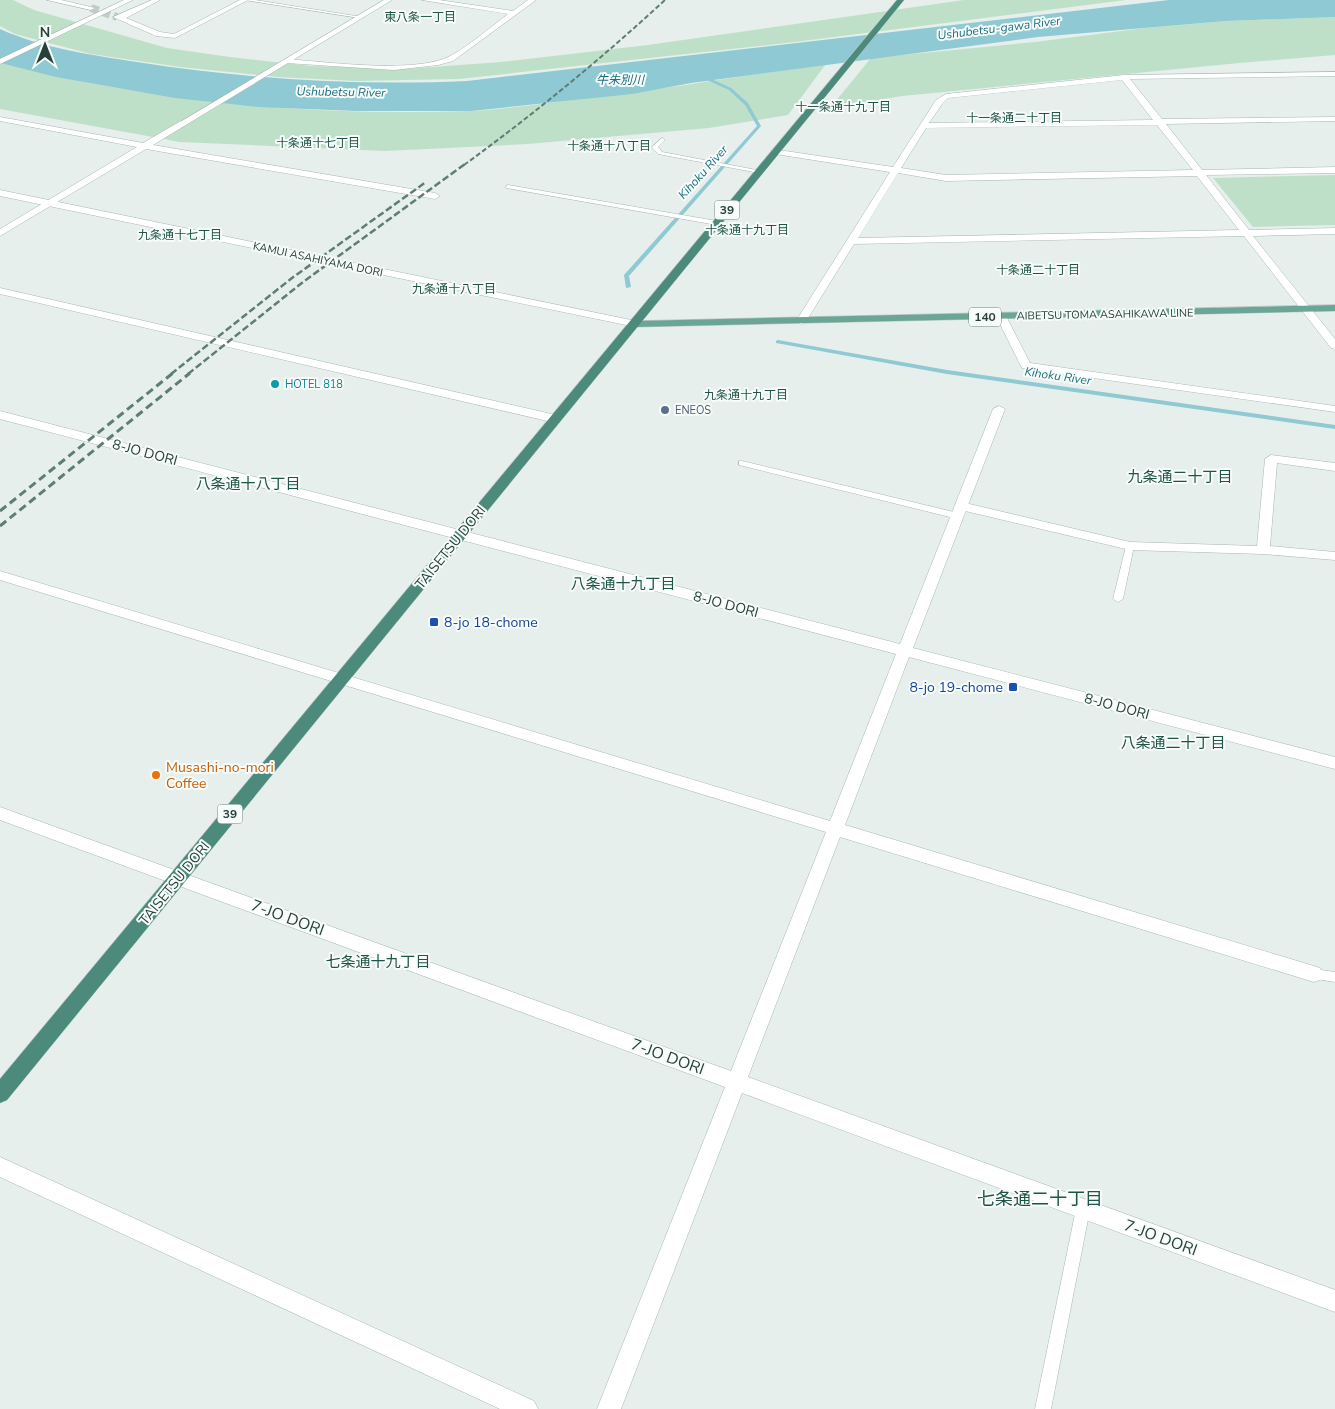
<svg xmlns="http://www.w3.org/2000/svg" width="1335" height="1409" viewBox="0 0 1335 1409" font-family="'Nunito Sans','Noto Sans JP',sans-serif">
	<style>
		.green { fill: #bfe0c8 }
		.water { fill: #8ec9d4 }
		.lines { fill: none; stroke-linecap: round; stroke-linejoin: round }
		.stream { fill: #8ec9d4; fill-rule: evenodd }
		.minor-tunnel { stroke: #bfccc8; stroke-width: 8; stroke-dasharray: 8 4; stroke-linecap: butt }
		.service-casing { stroke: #a8b8b2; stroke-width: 1 }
		.minor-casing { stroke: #a8b8b2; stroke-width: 1 }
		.tertiary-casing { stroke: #a8b8b2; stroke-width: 1 }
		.primary-casing { stroke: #c2cac8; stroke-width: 1 }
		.trunk-casing { stroke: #c2cac8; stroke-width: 1 }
		.service { fill: #fff; fill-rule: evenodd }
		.minor { fill: #fff; fill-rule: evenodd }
		.tertiary { fill: #fff; fill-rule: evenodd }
		.primary { fill: #6aa596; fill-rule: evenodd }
		.trunk { fill: #4c8a7c; fill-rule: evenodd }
		.rail-far2 { stroke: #5f7d75; stroke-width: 2; stroke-dasharray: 5 2.5; stroke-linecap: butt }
		.rail-far1 { stroke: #5f7d75; stroke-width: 2.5; stroke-dasharray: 7 3; stroke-linecap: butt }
		.rail { stroke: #5f7d75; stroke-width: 3; stroke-dasharray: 8 4.5; stroke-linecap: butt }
		.culture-dot { fill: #0f9aa8; stroke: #f7fbf9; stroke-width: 2 }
		.service-dot { fill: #5c6f8a; stroke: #f7fbf9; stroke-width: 2 }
		.transit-dot { fill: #1a4fb4; stroke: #f7fbf9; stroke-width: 2 }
		.food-dot { fill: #e8710a; stroke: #f7fbf9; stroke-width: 2 }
		.labels { text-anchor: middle; stroke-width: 4; stroke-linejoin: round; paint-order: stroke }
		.far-street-label { font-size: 11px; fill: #24423a; stroke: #f7fbf9 }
		.far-culture-label { font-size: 11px; fill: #0d838f; stroke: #f7fbf9; text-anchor: start }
		.far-service-label { font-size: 11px; fill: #4e5e75; stroke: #f7fbf9; text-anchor: start }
		.far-neighbourhood-label { font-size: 12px; fill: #1f5548; stroke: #f7fbf9 }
		.far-water-label { font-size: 12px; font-style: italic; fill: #1c6f80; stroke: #f7fbf9 }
		.shield { fill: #f7fbf9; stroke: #637a73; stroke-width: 1 }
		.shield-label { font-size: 12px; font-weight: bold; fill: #24423a }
		.street-label { font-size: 14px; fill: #24423a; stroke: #f7fbf9 }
		.transit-label { font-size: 14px; fill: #164399; stroke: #f7fbf9; text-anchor: start }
		.food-label { font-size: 14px; fill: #c56008; stroke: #f7fbf9; text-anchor: start }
		.neighbourhood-label { font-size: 15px; fill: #1f5548; stroke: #f7fbf9 }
		.near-street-label { font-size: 16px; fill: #24423a; stroke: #f7fbf9 }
		.near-neighbourhood-label { font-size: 18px; fill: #1f5548; stroke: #f7fbf9 }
	</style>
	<rect width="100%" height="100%" fill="#e6efeb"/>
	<path class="green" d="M0,0h13l21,10 133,38 63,9 81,9 94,3 96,-7 147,-17 316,-45h162l-331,42 -336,37 -103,2 -78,-4 -98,-10 -89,-13 -76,-20 -15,-8z
		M1335,17v38l-96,8 -337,33 -72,12 41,-50 164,-16 110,-14 81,-7z
		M0,63c154,39 311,53 469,48 27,-1 53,-5 80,-8 93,-10 185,-26 277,-39l-38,51 -79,13 -181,16 -143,7 -205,-9 -180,-33z
		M1335,175v50l-82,2 -40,-49z"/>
	<path class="water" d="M1169,0h166v17l-109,4 -188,16 -347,46 -59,11 -161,17h-114l-99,-4 -83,-9 -74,-13 -45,-8 -56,-14v-34c42,19 91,26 137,33 109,17 219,24 330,19z"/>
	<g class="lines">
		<path class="stream" d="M703,76h2l26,12 17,15 13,23 -132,150 2,11 -5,1 -2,-13 133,-149 -12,-21 -16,-15 -26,-12z
			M778,340l169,30 388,55v4l-388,-55 -171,-31v-2z"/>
		<path class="minor-tunnel" d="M91,8l26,9"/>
		<defs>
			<path id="service" d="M244,0h11l107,17 -2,1z
				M662,138l3,2 -7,7 4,5 100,19 -3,2 -101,-19 -6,-7z
				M508,185l209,36 3,2 -3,2 -211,-37v-2z
				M739,461h3l216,52 4,3 -4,3 -219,-54z
				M1130,543l4,3 -11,53 -5,3 -5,-3 13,-53z
				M1314,969l21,3v10l-25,-4 -2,-4 2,-4z
				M1083,1202l5,2 2,5 -39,200h-16l41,-200 2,-5z"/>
			<path id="minor" d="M47,0h14l34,8 -4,2z
				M152,0h8l-34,18 34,14 14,2 66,-34h8l-73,38 -19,-2 -43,-19z
				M422,0h17l74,11 15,-11h8l-83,61 -15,4 -44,5 -108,-7 -4,-2 4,-2c41,3 123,14 160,-1 17,-7 46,-32 62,-44z
				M1335,72v4l-205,3 32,40 173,-2v4l-169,3 36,46 133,-3v6l-129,2 43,55 86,-2v6l-82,2 82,103v10l-4,-1 -87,-112 -390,8 -49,79 -4,1 -5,-3 94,-149 -115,-18 -3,-1v-4l121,18 43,-67 10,-6 178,-19zM1122,80l31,40 -224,3 13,-19 6,-6zM1157,125l36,45 -247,5 -45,-7 25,-40zM898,173l48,8 251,-5 42,54 -381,8z
				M0,117l143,26 38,-22 4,3 -1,2 -31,19 282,48 5,3 -5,3 -289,-50 -146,87v-7l137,-82 -137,-26z
				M1001,313l5,3 24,47 305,43v6l-313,-44 -26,-52z
				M1271,455l64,8v8l-58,-8 -7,83 65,6v8l-72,-6 -133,-4 -169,-40 -6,-4 6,-4 169,40 127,4 8,-87z
				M0,1157l534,244 4,8h-38l-500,-232z"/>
			<path id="tertiary" d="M124,0h9l-133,64v-5z
				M384,0h8l-208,126 -7,-2z
				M0,190l636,131 5,3 -5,3 -636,-131z
				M0,288l556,127 6,4 -6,4 -556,-129z
				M999,406l6,3 -92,239 422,109v12l-426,-112 -64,168 469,141 6,2 3,6 -3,6 -6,2 -474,-145 -92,240 587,213v22l-593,-219 -121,316h-24l128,-322 -725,-267v-13l731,264 95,-239 -826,-252v-9l830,250 66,-167 -896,-235v-8l900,233 93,-235z"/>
			<path id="primary" d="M1335,305v6l-699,16 -5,-3 5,-3z"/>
			<path id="trunk" d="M897,0h7l-897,1100 -7,3v-24z"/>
		</defs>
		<use href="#service" class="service-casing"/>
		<use href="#minor" class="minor-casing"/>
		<use href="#tertiary" class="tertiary-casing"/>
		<use href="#primary" class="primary-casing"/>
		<use href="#trunk" class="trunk-casing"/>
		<use href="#service" class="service"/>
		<use href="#minor" class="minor"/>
		<use href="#tertiary" class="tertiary"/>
		<use href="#primary" class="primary"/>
		<use href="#trunk" class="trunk"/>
		<path class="rail-far2" d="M464,165c70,-51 137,-106 201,-165"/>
		<path class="rail-far1" d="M171,374l121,-96 134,-96
			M188,374l115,-92 162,-118"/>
		<path class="rail" d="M0,511l173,-138
			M0,526l190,-153"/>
	</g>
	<circle class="culture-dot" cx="275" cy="384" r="5"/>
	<circle class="service-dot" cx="665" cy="410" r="5"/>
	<g class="transit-dot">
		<rect x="429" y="617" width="10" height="10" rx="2.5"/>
		<rect x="1008" y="682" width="10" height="10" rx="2.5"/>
	</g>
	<circle class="food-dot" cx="156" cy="775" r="5"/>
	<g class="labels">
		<g class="far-street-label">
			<text transform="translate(318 259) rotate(12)" y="4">KAMUI ASAHIYAMA DORI</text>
			<text transform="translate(1105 314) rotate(-1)" y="4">AIBETSU TOMA ASAHIKAWA LINE</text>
		</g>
		<g class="far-culture-label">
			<text x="285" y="388">HOTEL 818</text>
		</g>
		<g class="far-service-label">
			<text x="675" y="414">ENEOS</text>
		</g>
		<g class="far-neighbourhood-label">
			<text x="420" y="21">東八条一丁目</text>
			<text x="843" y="111">十一条通十九丁目</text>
			<text x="1014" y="122">十一条通二十丁目</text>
			<text x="318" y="147">十条通十七丁目</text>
			<text x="609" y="150">十条通十八丁目</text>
			<text x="747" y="234">十条通十九丁目</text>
			<text x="180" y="239">九条通十七丁目</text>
			<text x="1038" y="274">十条通二十丁目</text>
			<text x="454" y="293">九条通十八丁目</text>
			<text x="746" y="399">九条通十九丁目</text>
		</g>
		<g class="far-water-label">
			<text transform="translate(999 28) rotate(-7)" y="4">Ushubetsu-gawa River</text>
			<text x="620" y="84">牛朱別川</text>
			<text transform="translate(341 92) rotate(1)" y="4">Ushubetsu River</text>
			<text transform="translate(703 172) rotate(-48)" y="4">Kihoku River</text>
			<text transform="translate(1058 376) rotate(8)" y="4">Kihoku River</text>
		</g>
		<g class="shield">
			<rect x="714.5" y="200.5" width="25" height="19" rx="4"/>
			<rect x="969" y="307.5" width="32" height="19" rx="4"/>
			<rect x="217.5" y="804.5" width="25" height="19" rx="4"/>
		</g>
		<g class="shield-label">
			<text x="727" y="214">39</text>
			<text x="985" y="321">140</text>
			<text x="230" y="818">39</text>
		</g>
		<g class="street-label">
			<text transform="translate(145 452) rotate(15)" y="5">8-JO DORI</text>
			<text transform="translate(450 547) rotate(-51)" y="5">TAISETSU DORI</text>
			<text transform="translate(726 604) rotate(15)" y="5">8-JO DORI</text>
			<text transform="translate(1117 706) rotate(15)" y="5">8-JO DORI</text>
			<text transform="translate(174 883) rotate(-51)" y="5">TAISETSU DORI</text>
		</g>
		<g class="transit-label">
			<text x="444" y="627">8-jo 18-chome</text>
			<text x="1003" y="692" text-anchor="end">8-jo 19-chome</text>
		</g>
		<g class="food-label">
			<text x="166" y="772">Musashi-no-mori<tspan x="166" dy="16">Coffee</tspan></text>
		</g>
		<g class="neighbourhood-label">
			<text x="1180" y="482">九条通二十丁目</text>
			<text x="248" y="489">八条通十八丁目</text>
			<text x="623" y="589">八条通十九丁目</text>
			<text x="1173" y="748">八条通二十丁目</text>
			<text x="378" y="967">七条通十九丁目</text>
		</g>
		<g class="near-street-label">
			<text transform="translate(288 917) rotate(20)" y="6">7-JO DORI</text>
			<text transform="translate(668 1056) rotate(20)" y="6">7-JO DORI</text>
			<text transform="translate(1161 1237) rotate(20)" y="6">7-JO DORI</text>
		</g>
		<g class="near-neighbourhood-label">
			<text x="1040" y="1205">七条通二十丁目</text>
		</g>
	</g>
	<g transform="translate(45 45)" stroke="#f7fbf9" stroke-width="4" paint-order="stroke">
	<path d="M0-4L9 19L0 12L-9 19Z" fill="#24423a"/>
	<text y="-8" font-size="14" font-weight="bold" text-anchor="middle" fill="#24423a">N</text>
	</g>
</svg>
